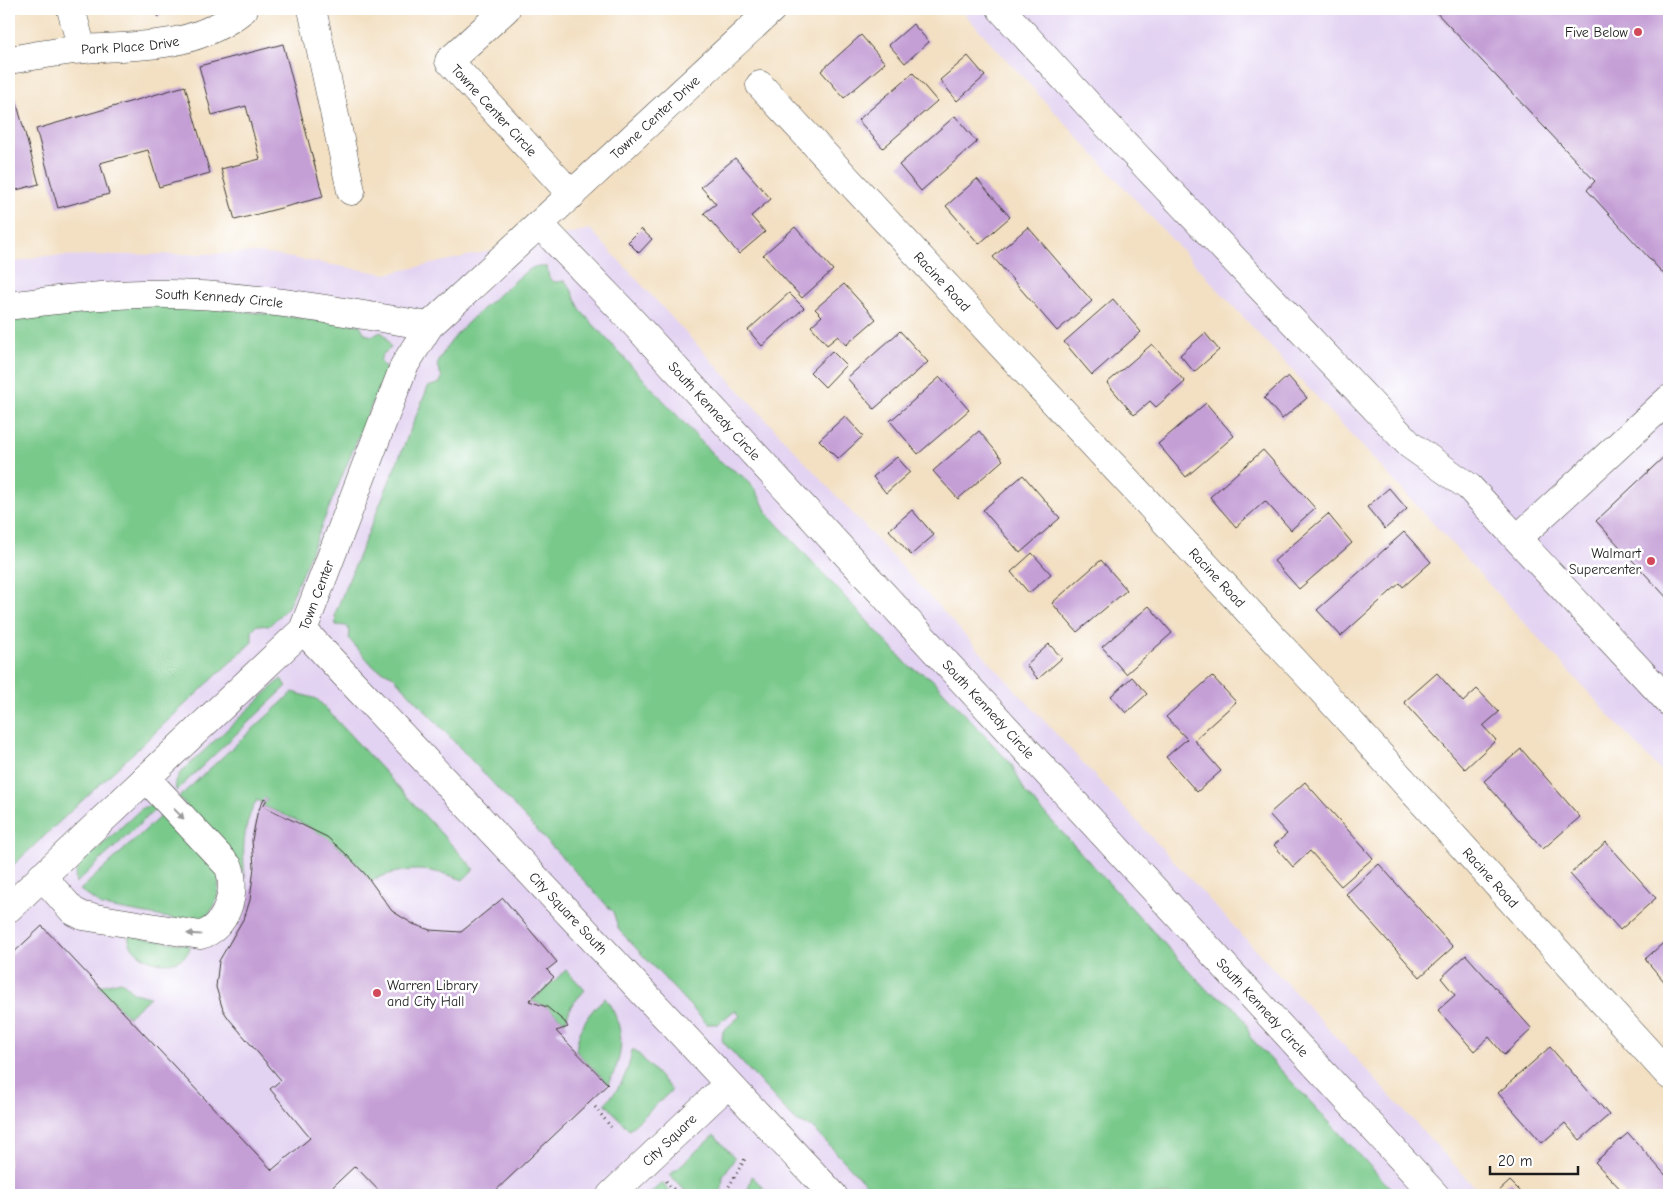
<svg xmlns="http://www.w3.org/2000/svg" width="1678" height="1204" viewBox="0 0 1678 1204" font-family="'Comic Neue',sans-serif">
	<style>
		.built { fill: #e3d3f2 }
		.green { fill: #79c98b; stroke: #4a7254 }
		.building { fill: #c49fd6 }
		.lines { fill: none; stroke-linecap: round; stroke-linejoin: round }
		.minor-casing { stroke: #3c3935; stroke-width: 29 }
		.path { stroke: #3c3935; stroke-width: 3; stroke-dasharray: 1 4; stroke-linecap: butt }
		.minor { stroke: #fff; stroke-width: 28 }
		.oneway { fill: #999 }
		.poi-dot { fill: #d1495b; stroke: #fff; stroke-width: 2 }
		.labels { text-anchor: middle; stroke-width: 5; stroke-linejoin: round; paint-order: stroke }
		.poi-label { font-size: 14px; fill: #1c1c1c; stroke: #fff; text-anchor: end }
		.street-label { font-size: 14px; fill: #1c1c1c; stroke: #fff }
	</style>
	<rect width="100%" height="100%" fill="#fff"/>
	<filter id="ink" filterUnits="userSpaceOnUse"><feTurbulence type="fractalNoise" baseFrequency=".02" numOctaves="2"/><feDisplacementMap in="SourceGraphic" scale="10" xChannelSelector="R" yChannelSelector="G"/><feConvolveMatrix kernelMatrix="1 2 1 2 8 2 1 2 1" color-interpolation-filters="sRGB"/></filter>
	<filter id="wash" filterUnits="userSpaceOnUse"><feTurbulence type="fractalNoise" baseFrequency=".0096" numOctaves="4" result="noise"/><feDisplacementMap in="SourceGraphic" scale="20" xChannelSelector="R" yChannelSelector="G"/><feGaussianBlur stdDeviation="1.12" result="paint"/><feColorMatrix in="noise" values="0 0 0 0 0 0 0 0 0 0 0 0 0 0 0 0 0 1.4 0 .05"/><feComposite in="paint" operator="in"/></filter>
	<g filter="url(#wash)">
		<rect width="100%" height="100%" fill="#f3e0c3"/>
		<path class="built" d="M960,9h709v771z
			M590,229l892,966h-1473v-931l31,-8 222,-3 124,21z"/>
		<path class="green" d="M534,267h13l2,11 5,4 11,-1 6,8 10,22 139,151c28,16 34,21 47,51l142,153 22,12 81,87 13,27 183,199c21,9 38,23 42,46l147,158h-521l-63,-67 -17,-7 -74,-80 1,-10 17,-15 -5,-6 -17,14h-11l-88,-94 -6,-18 -221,-237 -18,-8 -25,-28 1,-8 -4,-5 -10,-1 -1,-11 3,-8 90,-219 12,-4 2,-6 -5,-11c11,-33 60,-69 87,-93z
			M181,304l179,21 5,9 7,2 9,-4 4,3 6,13 -8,6 -3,6 6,10 -98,237 -19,19 -12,-1 -5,5v12l-243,227v-550l93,-12z
			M281,679l6,7 -111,105 -1,-8 5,-10z
			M293,692l24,7 157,170 -11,11c-35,-13 -58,-14 -93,1 -24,-37 -65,-59 -107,-75l4,-7 -2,-1 -3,5 -5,-3c-14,24 -15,50 -12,77l-2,-6 -64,-74z
			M148,806l10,1 -82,76 -1,-9 5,-9 62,-57z
			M165,812l54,59c0,24 0,39 -22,52l-95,-17 -22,-16z
			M129,936l60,9 1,4c-15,29 -64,7 -61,-13z
			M566,970l19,20 -14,16 -6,16 -18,-15 -15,-6z
			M121,981l13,12 16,4 -22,20 -29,-31z
			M605,998c21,28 20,57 3,86l-32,-33c2,-22 12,-39 29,-53z
			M632,1050h3l37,40 -43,40 -24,-27c16,-15 24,-32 27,-53z
			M714,1135l21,23 -12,18 -1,13 -6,6h-27l-19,-20z
			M752,1176l18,19h-24z
			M662,1183l11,12h-25z"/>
		<g id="blocks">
			<path class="building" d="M151,9h16l-9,8z
				M1433,9h236v271l-82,-90 8,-9z
				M913,24l16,18 -24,21 -16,-18z
				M861,35l24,28 -41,35 -23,-27z
				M283,44l40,153 -88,23 -14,-51 39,-10 -14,-53 -34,9 -13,-49z
				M968,56l17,20 -28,25 -17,-21z
				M913,73l24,28 -54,47 -25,-28z
				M185,86l25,87 -51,14 -11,-37 -48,13 9,31 -51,14 -22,-79z
				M15,97l24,87 -30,8v-93z
				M955,116l22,26 -56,49 -22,-26z
				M735,158l36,41 -20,17 14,16 -26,22 -35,-41 12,-9 -15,-17z
				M977,179l33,38 -31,27 -33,-38z
				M795,227l38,43 -31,28 -39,-43z
				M1028,227l64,74 -35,30 -64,-74z
				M641,229l11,10 -13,14 -11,-11z
				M844,284l32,35 -30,26 -8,-9 -11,9 -16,-19 11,-10 -7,-7z
				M789,293l15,15 -42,38 -14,-16z
				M1113,299l28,33 -49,43 -28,-33z
				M900,331l28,31 -54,47 -27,-31z
				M1205,333l14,17 -25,22 -14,-17z
				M1152,344l33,38 -29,25 -6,-6 -16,14 -27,-32z
				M832,351l14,14 -21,22 -15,-15z
				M1288,376l19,22 -25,21 -18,-21z
				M940,377l29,33 -51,44 -28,-33z
				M1206,403l28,33 -48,41 -28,-33z
				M845,416l18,20 -25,23 -19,-19z
				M979,431l24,29 -45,39 -25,-28z
				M1263,450l52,58 -24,22 -26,-29 -29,26 -26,-30z
				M1669,452v148l-73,-79z
				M897,457l13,15 -24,21 -13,-16z
				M1023,475l37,43 -40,35 -37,-43z
				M1389,488l18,21 -22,20 -18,-22z
				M912,510l22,25 -23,20 -22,-25z
				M1328,514l24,29 -53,46 -25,-28z
				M1404,532l27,30 -28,25 -3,-4 -59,53 -24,-26z
				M1032,553l19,21 -22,19 -18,-21z
				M1101,560l26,30 -50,42 -25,-29z
				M1149,606l23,27 -46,41 -24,-27z
				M1049,644l13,14 -24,21 -12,-14z
				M1437,673l26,29 14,-13 22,23 -16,14 13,14 -31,29 -61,-67z
				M1212,676l24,26 -42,38 27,31 -24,21 -31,-35 21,-18 -21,-22z
				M1132,677l15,17 -21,19 -15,-17z
				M1521,749l59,68 -37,32 -59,-68z
				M1305,782l68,76 -32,28 -31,-35 -17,16 -19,-22 13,-11 -18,-20z
				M264,798l3,1 -4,7 64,31 17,15 22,23 26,36 21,13 17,6 31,2 42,-34 54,64 -10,8 7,7 -25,24 18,6 18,15 3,5 -12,4 52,53 -117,111h-38l-4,-4 -5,4h-61l-28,-29 -31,29h-315v-238l33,-31 230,244 38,-32 -40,-49 11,-9 -52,-61 -6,-9 -7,-23 3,-26 26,-45 5,-16 4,-33 -2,-27 5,-26z
				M1606,842l50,56 -36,32 -50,-56z
				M1379,864l74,83 -33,30 -74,-83z
				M1669,938v49l-24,-28z
				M1466,955l66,74 -28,26 -15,-18 -15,14 -36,-41 17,-15 -14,-17z
				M1550,1047l59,68 -29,25 -15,-17 -23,20 -44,-50z
				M1628,1133l41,46v14l-2,2h-41l-31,-33z
				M1510,1181l11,11 -4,3h-16l-3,-3z"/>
		</g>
	</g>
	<g filter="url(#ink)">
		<use href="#blocks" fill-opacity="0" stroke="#3c3935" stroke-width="1"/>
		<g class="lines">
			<defs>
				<g id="minor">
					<path d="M71,9l11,40"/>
					<path d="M312,9l39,182"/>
					<path id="s1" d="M506,9l-57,52 123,134"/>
					<path d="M1001,9l104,114 305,322 59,42 200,215"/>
					<path id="s2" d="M9,60c25,-4 50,-9 76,-11 59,-4 110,0 159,-40"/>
					<path id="s3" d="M760,85l555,598 354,392"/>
					<path id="s4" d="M540,225l81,84 814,886"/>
					<path id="s5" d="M9,306c44,-6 88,-11 132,-12 96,-2 194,16 288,32"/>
					<path d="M1518,538l151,-139"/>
					<path id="s6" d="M303,630l530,565"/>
					<path d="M42,876l31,35 10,5 117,19c27,-6 37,-44 29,-68l-83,-89"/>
					<path id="s7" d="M9,908l294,-278 101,-264 25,-40 343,-317"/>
					<path id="s8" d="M611,1195l117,-111"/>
				</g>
			</defs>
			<use href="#minor" class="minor-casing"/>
			<path class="path" d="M595,1107l16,20
				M666,1181l13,14
				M724,1195l22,-38"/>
			<use href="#minor" class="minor"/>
		</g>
		<defs><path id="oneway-solid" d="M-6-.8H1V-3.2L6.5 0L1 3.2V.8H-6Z" transform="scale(1.25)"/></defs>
		<g class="oneway">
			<use href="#oneway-solid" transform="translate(179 814) rotate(46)"/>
			<use href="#oneway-solid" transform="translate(194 934) rotate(-176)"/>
		</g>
	</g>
	<g class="poi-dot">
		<circle cx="1638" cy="32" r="5"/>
		<circle cx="1651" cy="561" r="5"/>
		<circle cx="377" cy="993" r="5"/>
	</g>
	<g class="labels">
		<g class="poi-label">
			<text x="1628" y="37">Five Below</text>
			<text x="1641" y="558">Walmart<tspan x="1641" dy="16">Supercenter</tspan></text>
			<text x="387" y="990" text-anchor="start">Warren Library<tspan x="387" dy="16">and City Hall</tspan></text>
		</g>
		<g class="street-label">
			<text dy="5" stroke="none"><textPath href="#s2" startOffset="122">Park Place Drive</textPath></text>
			<text dy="5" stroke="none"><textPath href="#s1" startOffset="144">Towne Center Circle</textPath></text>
			<text dy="5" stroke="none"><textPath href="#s7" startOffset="1042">Towne Center Drive</textPath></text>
			<text dy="5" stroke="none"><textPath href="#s3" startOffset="268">Racine Road</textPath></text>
			<text dy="5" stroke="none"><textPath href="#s5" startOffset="211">South Kennedy Circle</textPath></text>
			<text dy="5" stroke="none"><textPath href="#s4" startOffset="255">South Kennedy Circle</textPath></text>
			<text dy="5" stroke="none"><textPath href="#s3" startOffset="672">Racine Road</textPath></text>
			<text dy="5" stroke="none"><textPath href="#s7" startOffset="442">Town Center</textPath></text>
			<text dy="5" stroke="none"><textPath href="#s4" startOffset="660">South Kennedy Circle</textPath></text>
			<text dy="5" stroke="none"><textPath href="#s3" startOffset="1078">Racine Road</textPath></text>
			<text dy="5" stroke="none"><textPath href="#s6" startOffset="388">City Square South</textPath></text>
			<text dy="5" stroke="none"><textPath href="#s4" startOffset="1065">South Kennedy Circle</textPath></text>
			<text dy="5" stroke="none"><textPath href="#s8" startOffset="80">City Square</textPath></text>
		</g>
	</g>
	<rect width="1678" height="1204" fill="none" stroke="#fff" stroke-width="30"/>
	<path d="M1490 1166v8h88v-8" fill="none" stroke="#1c1c1c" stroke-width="2.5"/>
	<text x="1498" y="1166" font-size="15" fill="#1c1c1c" stroke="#ffffff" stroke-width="4" paint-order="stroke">20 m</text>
</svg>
